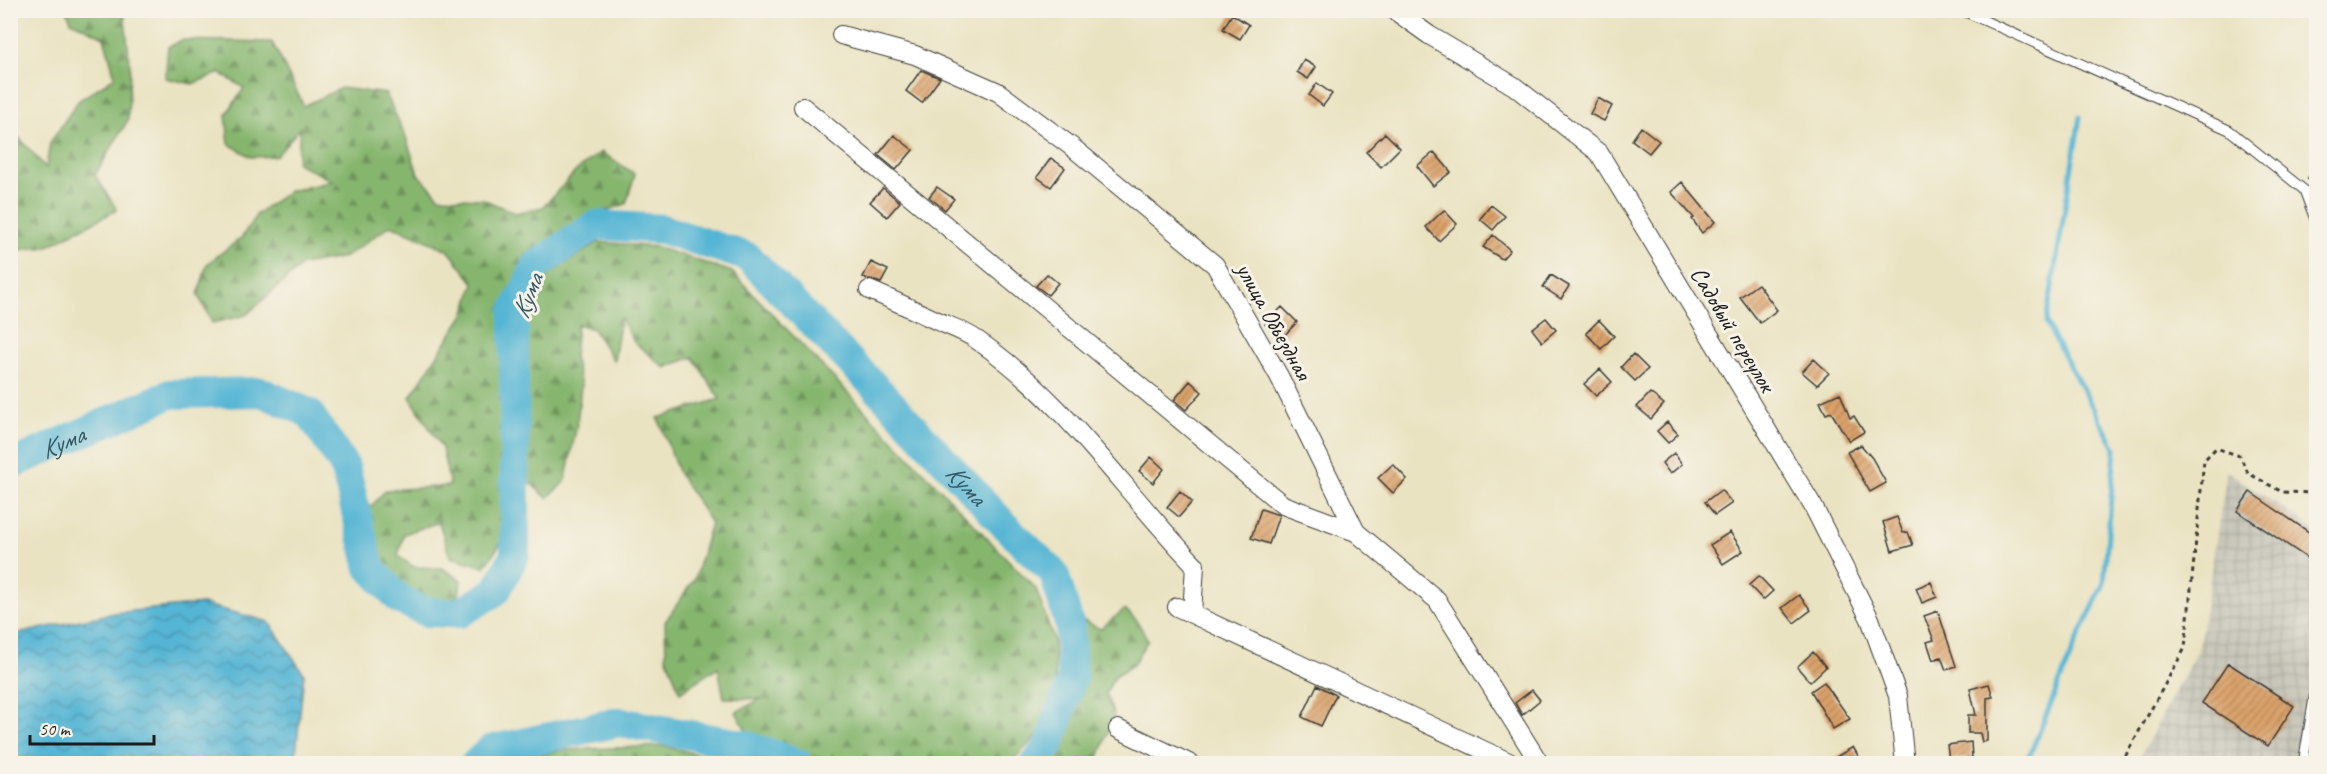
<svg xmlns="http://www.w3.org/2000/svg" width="2327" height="774" viewBox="0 0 2327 774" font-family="Caveat,sans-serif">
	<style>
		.industrial { fill: url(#industrial-grid) }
		.forest { fill: url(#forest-firs); stroke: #516945; stroke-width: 1.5 }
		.water { fill: url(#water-waves); stroke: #386878; stroke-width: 1.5 }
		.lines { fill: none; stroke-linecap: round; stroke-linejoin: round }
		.stream { stroke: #55b5d4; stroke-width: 5 }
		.river { stroke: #55b5d4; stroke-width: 30 }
		.building { fill: url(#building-hatch) }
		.service-casing { stroke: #3b3a35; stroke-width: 11 }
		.minor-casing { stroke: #3b3a35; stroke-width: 20 }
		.path { stroke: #3b3a35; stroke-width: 3; stroke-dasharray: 4.5 4.5; stroke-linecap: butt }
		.service { stroke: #fff; stroke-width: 9 }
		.minor { stroke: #fff; stroke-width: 18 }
		.labels { text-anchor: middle; stroke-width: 6; stroke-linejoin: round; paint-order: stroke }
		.street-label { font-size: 24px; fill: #1c1c1c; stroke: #f7f3e8 }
		.water-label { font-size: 26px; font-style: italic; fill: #335966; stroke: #f7f3e8 }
	</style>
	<defs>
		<pattern id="industrial-grid" width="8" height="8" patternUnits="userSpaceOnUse" patternTransform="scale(1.5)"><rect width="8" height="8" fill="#c6c5b8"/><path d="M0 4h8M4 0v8" fill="none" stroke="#aaa99e"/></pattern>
		<pattern id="forest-firs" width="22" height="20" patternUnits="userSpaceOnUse" patternTransform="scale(1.5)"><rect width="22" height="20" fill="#86b66e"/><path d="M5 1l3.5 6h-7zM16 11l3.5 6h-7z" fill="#6d935a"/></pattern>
		<pattern id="water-waves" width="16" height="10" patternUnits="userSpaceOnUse" patternTransform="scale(1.5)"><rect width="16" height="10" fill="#55b5d4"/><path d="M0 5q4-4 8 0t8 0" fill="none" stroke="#4692ab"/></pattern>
		<pattern id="building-hatch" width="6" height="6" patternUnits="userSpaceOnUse" patternTransform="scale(1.5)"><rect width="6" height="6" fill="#dba26b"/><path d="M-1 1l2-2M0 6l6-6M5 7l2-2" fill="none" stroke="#b18357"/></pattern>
	</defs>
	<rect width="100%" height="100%" fill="#f7f3e8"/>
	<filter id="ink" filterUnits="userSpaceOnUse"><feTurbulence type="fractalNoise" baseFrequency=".0167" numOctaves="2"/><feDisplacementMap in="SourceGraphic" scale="12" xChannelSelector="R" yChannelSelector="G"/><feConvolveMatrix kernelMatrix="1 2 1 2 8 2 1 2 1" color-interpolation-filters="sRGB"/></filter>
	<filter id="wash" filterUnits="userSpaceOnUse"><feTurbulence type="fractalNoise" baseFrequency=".008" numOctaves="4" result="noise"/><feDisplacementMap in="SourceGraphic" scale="24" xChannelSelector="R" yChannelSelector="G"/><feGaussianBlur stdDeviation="1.35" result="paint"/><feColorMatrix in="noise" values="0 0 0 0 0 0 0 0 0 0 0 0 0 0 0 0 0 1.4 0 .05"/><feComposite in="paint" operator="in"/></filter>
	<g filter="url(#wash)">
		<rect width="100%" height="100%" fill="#eae3c2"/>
		<path class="industrial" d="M2227,471l89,60v232l-180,1 63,-117z"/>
		<path class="forest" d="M67,11h57l6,54 -2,55 -33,55 22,35 -71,37 -35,4 1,-121 34,38 4,-25 28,-42 37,-24 -11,-40 -33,-16z
			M182,40l90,2 32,64 37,-18 45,6 20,43 12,37 22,23 43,2 32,14 28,-6 34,-37 24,-18 34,22 -9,30 -35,12 -65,39 -24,52v234l-17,26 -35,-10 -11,-35 -35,12 -6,22 16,11 28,1 19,12 -2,17 -29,5 -23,-7 -30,-33 -11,-50 20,-22 64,-4 -8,-38 -32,-51 55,-84 9,-30 -26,-33 -57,-25 -46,32 -43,8 -56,50 -34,8 -14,-28 9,-31 35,-27 15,-23 32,-23 44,-10 -36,-18 3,-35 -24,28 -25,1 -22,-13 -3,-29 18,-27 -24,-15 -28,11 -27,-6 3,-31z
			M598,242l58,5 76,25 304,317 18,51 2,55 -19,41 -27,27h-172l-87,-24 -15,-27 25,-13 -37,-1 -6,-31 -38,25 -14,-36 -1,-34 30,-44 16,-55 -32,-49 -21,-56 62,-19 -27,-42 -28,11 -31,-26 -13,-24 -7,43 -21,-32 -16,-5 -3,33 7,28 -4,40 -12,57 -18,16 -19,-17v-100l-2,-59 23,-48z
			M1125,609l12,12 11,19 -15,25 -17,10 -10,18 8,23 -17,47 -52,1c17,-19 33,-65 38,-90 3,-18 1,-37 -2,-55l19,10z
			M665,746l66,17h-223l54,-13z"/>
		<path class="water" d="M202,604l67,18 35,52 -9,89h-284v-128l103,-22z"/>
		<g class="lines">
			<path class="stream" d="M2026,764l47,-114 31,-67 11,-135 -69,-125 34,-206"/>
			<g class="river">
				<path id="s1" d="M10,465l160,-71 91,-2 48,21 36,54 25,101 30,32 26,12 34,1 36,-22 19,-36 -1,-242 23,-48 59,-40 66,4 86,28 136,139 126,135 44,42 16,54 2,51 -23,68 -14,18"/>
				<path d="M475,764l15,-14 129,-28 126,23 54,19"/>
			</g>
		</g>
		<g id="blocks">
			<path class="building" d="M1232,14l17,11 -9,14 -17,-10z
				M1304,60l12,7 -8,12 -11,-7z
				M921,70l19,8 -18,25 -16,-12z
				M1317,83l15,11 -9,12 -14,-11z
				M1598,98l14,8 -8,15 -14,-7z
				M1641,127l18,14 -10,12 -17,-13z
				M1385,133l15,15 -19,19 -15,-15z
				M894,135l19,15 -17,20 -18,-15z
				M1434,152l17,20 -18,14 -16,-20z
				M1051,158l14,10 -14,19 -14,-10z
				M1682,182l33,40 -13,11 -10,-14 2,-1 -23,-26z
				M937,187l17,12 -9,11 -16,-13z
				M883,188l17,14 -13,15 -17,-15z
				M1491,205l14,11 -12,14 -13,-11z
				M1444,210l13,14 -18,17 -13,-14z
				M1493,235l17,15 -8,9 -19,-12z
				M871,262l17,8 -7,13 -18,-6z
				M1047,274l11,9 -10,12 -12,-9z
				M1551,275l18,11 -8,13 -18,-12z
				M1758,284l19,26 -17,13 -20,-26z
				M1282,307l15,15 -16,17 -16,-15z
				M1546,318l10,12 -14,12 -10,-13z
				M1599,320l15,16 -13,13 -15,-16z
				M1633,354l15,15 -13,12 -14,-14z
				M1814,359l15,14 -12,12 -15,-13z
				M1600,369l12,13 -16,14 -12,-12z
				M1190,381l12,11 -16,18 -12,-10z
				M1650,393l14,11 -13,15 -14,-12z
				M1840,393l10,25 4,-2 10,16 -15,9 -18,-29 -5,2 -6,-12z
				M1667,422l11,12 -10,9 -11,-12z
				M1861,445l11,13 14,25 -16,9 -23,-40z
				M1674,453l8,11 -12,10 -8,-11z
				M1151,457l13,12 -11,14 -14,-12z
				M1393,464l14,15 -14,14 -15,-15z
				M1721,490l11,13 -17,12 -10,-13z
				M1180,491l12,11 -13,15 -12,-10z
				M2250,492l66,45v27l-79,-53z
				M1261,509l18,6 -10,29 -18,-6z
				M1897,517l6,16 5,-1 5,13 -21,6 -9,-29z
				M1730,532l13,19 -20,13 -13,-19z
				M1759,576l14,15 -10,9 -14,-15z
				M1931,582l6,15 -15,6 -6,-15z
				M1799,595l12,15 -17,13 -12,-15z
				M1938,611l18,55 -10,4 -5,-13 -8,3 -6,-18 7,-2 -10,-24z
				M1813,652l13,15 -16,15 -13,-15z
				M2228,663l66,43 -26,40 -66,-43z
				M1824,682l26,37 -17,10 -22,-38z
				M1989,684l4,13 -6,1v43l-5,1 -2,-9h-12v-18h8l-6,-26z
				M1317,685l19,10 -15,31 -19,-9z
				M1532,690l8,10 -18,15 -7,-12z
				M1971,742l1,16 -23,2 -2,-15z
				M1853,747l10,17h-39z"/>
		</g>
	</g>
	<g filter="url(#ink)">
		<use href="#blocks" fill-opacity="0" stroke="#3b3a35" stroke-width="1.5"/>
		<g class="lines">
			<defs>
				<path id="service" d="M1961,10l268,120 75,60 12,32
					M2301,764l3,-6 12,-72"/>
				<path id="minor" d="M1394,10l35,25 85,51 85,67 214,353 57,113 28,77 7,68
					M841,35l74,20 83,37 74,55 143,118 64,111 77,156 81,68 103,164
					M803,107l480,398 73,27
					M869,290c24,10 47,21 71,32 12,5 26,10 37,18 87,59 146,150 218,225l-3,49
					M1177,607l336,157
					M1118,729l73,35"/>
			</defs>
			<use href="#service" class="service-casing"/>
			<use href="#minor" class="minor-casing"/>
			<path class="path" d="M2308,180l8,-18
				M2121,764l64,-116 19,-188 12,-12 24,8 8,17 34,19 34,1"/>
			<use href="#service" class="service"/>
			<use href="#minor" class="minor"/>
		</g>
	</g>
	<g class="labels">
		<g class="street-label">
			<text transform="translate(1274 321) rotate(61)" y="8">улица Обьездная</text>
			<text transform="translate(1733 329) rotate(59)" y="8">Садовый переулок</text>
		</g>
		<g class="water-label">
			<text transform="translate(527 296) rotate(-69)" y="9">Кума</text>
			<text dy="9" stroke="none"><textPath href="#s1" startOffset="57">Кума</textPath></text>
			<text dy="9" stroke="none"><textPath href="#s1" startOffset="1515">Кума</textPath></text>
		</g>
	</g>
	<rect width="2327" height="774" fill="none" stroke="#f7f3e8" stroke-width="36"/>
	<path d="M30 735v9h124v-9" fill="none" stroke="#1c1c1c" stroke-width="3"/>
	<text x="39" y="735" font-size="18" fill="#1c1c1c" stroke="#f7f3e8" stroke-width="4.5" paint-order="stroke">50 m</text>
</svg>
